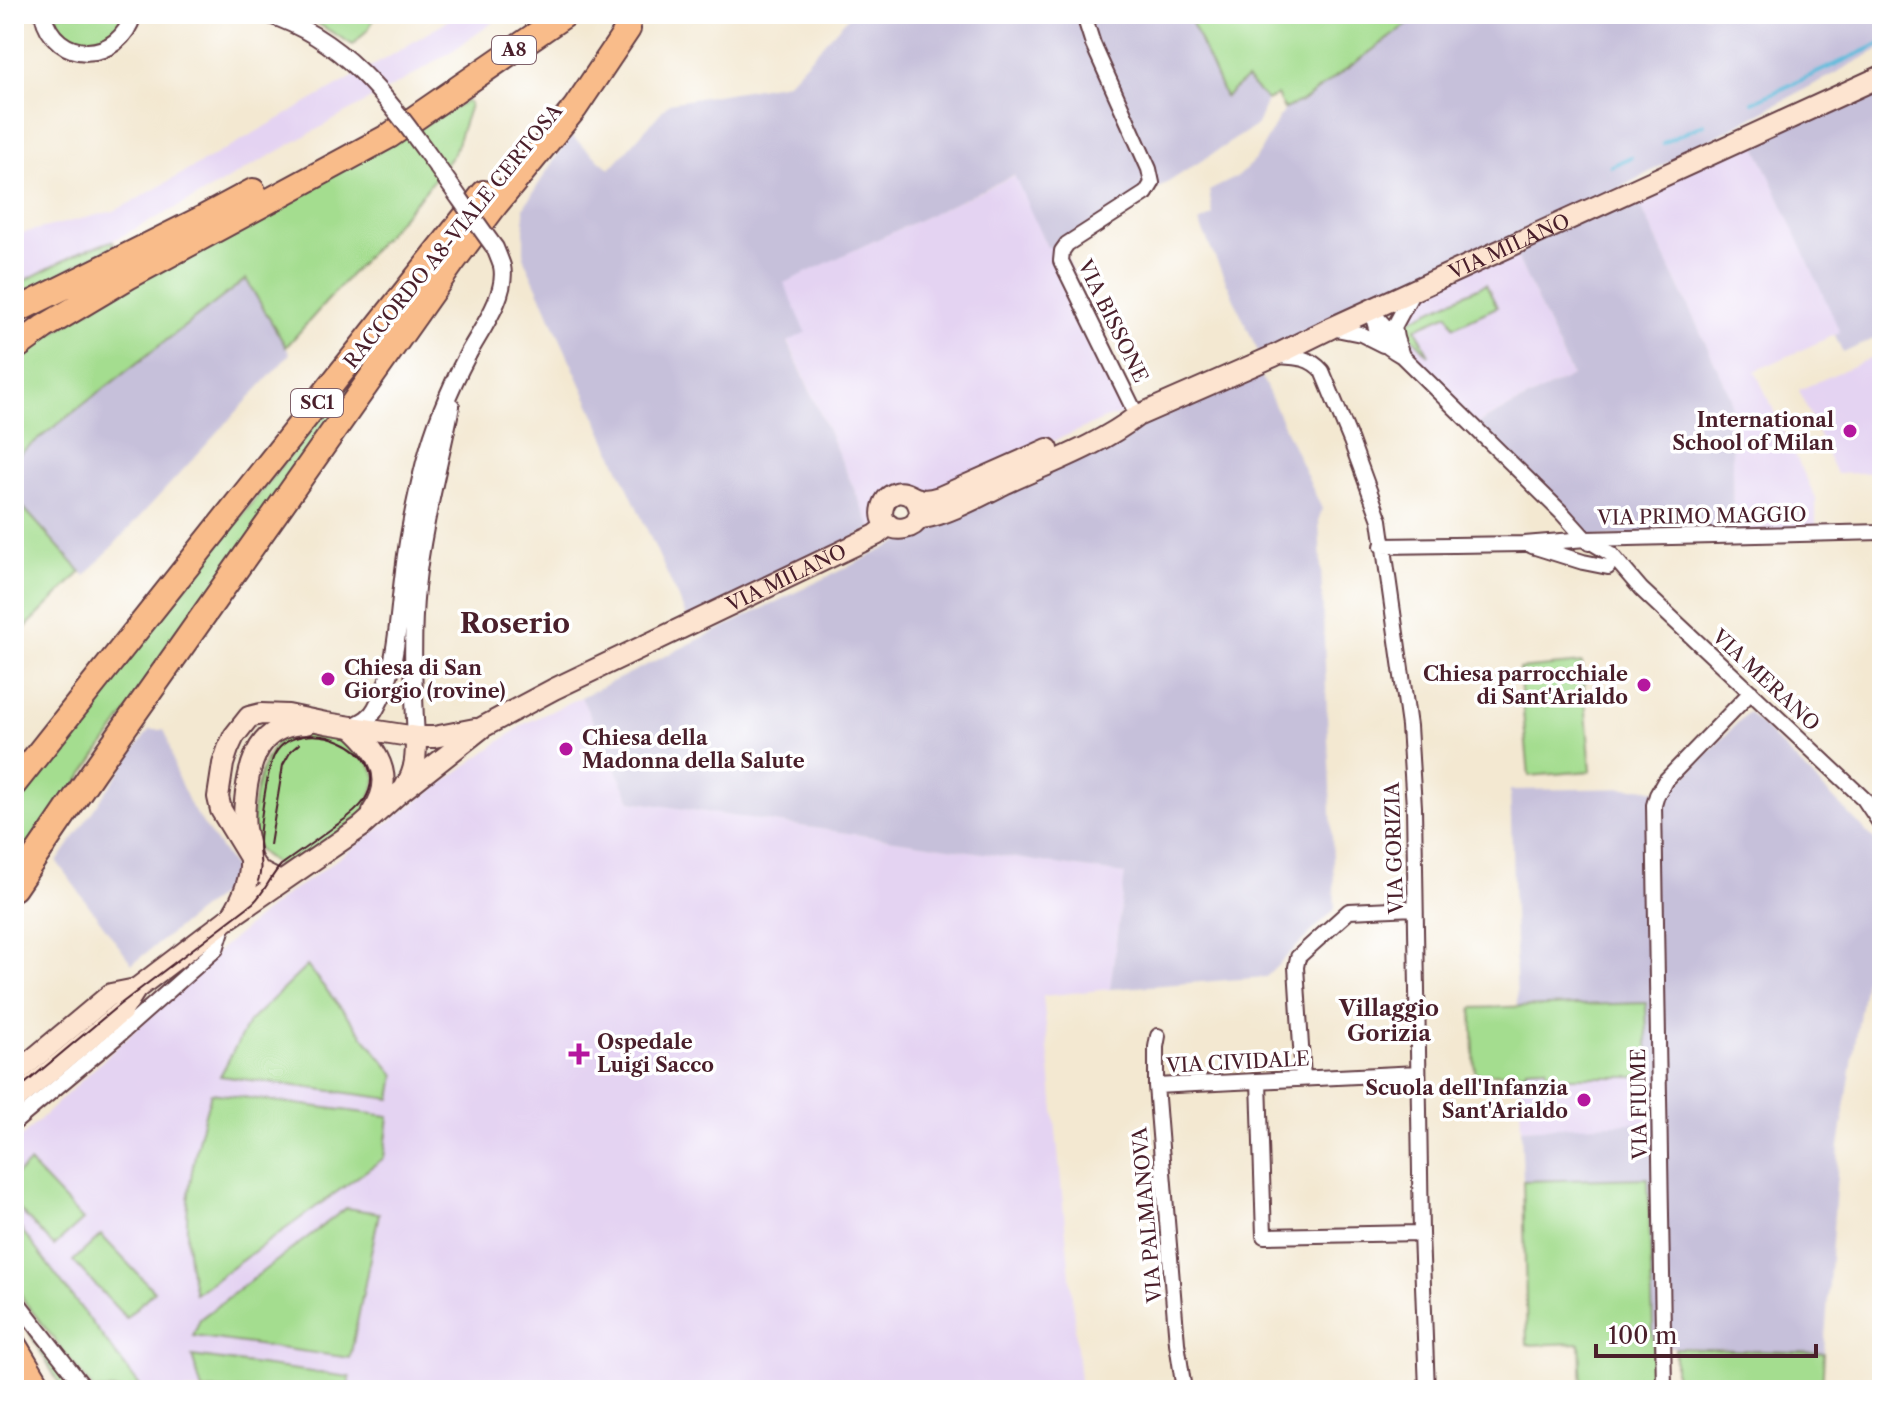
<svg xmlns="http://www.w3.org/2000/svg" width="1896" height="1404" viewBox="0 0 1896 1404" font-family="'Libre Caslon Text',serif">
	<style>
		.built { fill: #e4d3f2 }
		.industrial { fill: #c6c0da }
		.green { fill: #a4dd8f; stroke: #777e5d; stroke-width: 2 }
		.lines { fill: none; stroke-linecap: round; stroke-linejoin: round }
		.stream { stroke: #5dbcdb; stroke-width: 4 }
		.minor-casing { stroke: #633d44; stroke-width: 18 }
		.tertiary-casing { stroke: #633d44; stroke-width: 20 }
		.secondary-casing { stroke: #633d44; stroke-width: 24 }
		.motorway-casing { stroke: #633d44; stroke-width: 28 }
		.minor { stroke: #fff; stroke-width: 14 }
		.tertiary { stroke: #fff; stroke-width: 16 }
		.secondary { stroke: #fde4d0; stroke-width: 20 }
		.motorway { stroke: #f9bc8a; stroke-width: 24 }
		.tram { stroke: #4a1f2b; stroke-width: 2 }
		.tertiary-bridge-casing { stroke: #633d44; stroke-width: 20; stroke-linecap: butt }
		.tertiary-bridge { stroke: #fff; stroke-width: 16 }
		.poi-dot { fill: #b5179e; stroke: #fff; stroke-width: 3 }
		.labels { text-anchor: middle; stroke-width: 7; stroke-linejoin: round; paint-order: stroke }
		.shield { fill: #fff; stroke: #80626b; stroke-width: 2 }
		.shield-label { font-size: 18px; font-weight: bold; fill: #4a1f2b }
		.street-label { font-size: 20px; fill: #4a1f2b; stroke: #fff }
		.poi-label { font-size: 20px; font-weight: bold; fill: #4a1f2b; stroke: #fff; text-anchor: end }
		.neighbourhood-label { font-size: 22px; font-weight: bold; fill: #4a1f2b; stroke: #fff }
		.district-label { font-size: 28px; font-weight: bold; fill: #4a1f2b; stroke: #fff }
	</style>
	<rect width="100%" height="100%" fill="#fff"/>
	<filter id="ink" filterUnits="userSpaceOnUse"><feTurbulence type="fractalNoise" baseFrequency=".0125" numOctaves="2"/><feDisplacementMap in="SourceGraphic" scale="16" xChannelSelector="R" yChannelSelector="G"/><feConvolveMatrix kernelMatrix="1 2 1 2 8 2 1 2 1" color-interpolation-filters="sRGB"/></filter>
	<filter id="wash" filterUnits="userSpaceOnUse"><feTurbulence type="fractalNoise" baseFrequency=".006" numOctaves="4" result="noise"/><feDisplacementMap in="SourceGraphic" scale="32" xChannelSelector="R" yChannelSelector="G"/><feGaussianBlur stdDeviation="1.8" result="paint"/><feColorMatrix in="noise" values="0 0 0 0 0 0 0 0 0 0 0 0 0 0 0 0 0 1.4 0 .05"/><feComposite in="paint" operator="in"/></filter>
	<g filter="url(#wash)">
		<rect width="100%" height="100%" fill="#f3e8d1"/>
		<path class="built" d="M458,14h47l-50,35 -45,28 -213,120 -85,44 -32,11 -66,34v-51l100,-24 18,-9 260,-147z
			M1752,137l89,195 -86,39 61,128v33l-83,2 -2,-137 -97,-205z
			M1015,175l32,72 15,-1 72,168 -15,1 -14,4 -180,77 -53,33 -84,-188 -5,-58z
			M1513,248l59,128 -98,49 -66,-65 -10,-22 2,-19 16,-28z
			M1882,353v119l-46,2 -37,-84z
			M581,697l50,104 494,73 -15,115 -67,7 38,394h-938l-129,-170v-76l209,-197 66,-55 22,-14 213,-154z
			M1546,1067l1,10h101l2,46 -129,6 -2,-57h6v-4z"/>
		<path class="industrial" d="M851,14h337l36,82 22,-17 21,21 -10,25 -188,121 -22,1 -33,-72 -230,108 22,49 -18,10 84,187 -184,91 -164,-361v-52l46,-72 40,34 59,-66 118,-20z
			M1422,14h460v34l-315,168 -307,140 -61,-134 14,-7 -4,-24 30,-15 17,-17 28,-50 17,-7z
			M1882,77v258l-39,18 -8,-18 5,-3 -88,-195z
			M1634,192l97,205 2,137 -146,3 -112,-112 97,-49 -59,-128z
			M247,279l43,75 -205,222 -71,-79v-39z
			M1257,367l65,142 -3,9 16,391 -69,68 -156,12 15,-115 -494,-73 -50,-104z
			M1748,712l134,136v25l-43,273 -15,207 -170,-7 -6,-168 -125,3 -2,-52 129,-7 -4,-118 -129,2 -7,-216 133,-2 25,6z
			M149,730h15l3,6 10,40 15,32 49,70 -109,86 -75,-102z"/>
		<path class="green" d="M55,14h67c-10,37 -55,34 -67,0z
			M302,14h74l-7,14 -16,17z
			M1188,14h234l-121,88 -17,7 -7,-14 -10,5 -21,-21 -21,18z
			M467,101l3,4 -16,48 -29,38 -139,156 -40,-68 -232,179v-99l90,-59z
			M112,241l3,4 -101,52v-11l66,-34z
			M1486,284l11,23 -43,20 -6,-13 -32,14 13,27 -20,-21 -3,-9 4,-5z
			M394,324l4,3 -384,546v-70z
			M14,497l67,75 -67,67z
			M1582,663l9,108 -62,5 -10,-107z
			M309,729l40,8 8,5 20,35 -11,34 -79,61c-9,-8 -28,-17 -32,-28 -9,-23 5,-89 25,-105 8,-5 20,-7 29,-10z
			M307,966l88,109 -4,24 -171,-23 28,-53z
			M1646,1003l2,74h-101l-1,-10 -20,1v4l-51,2 -3,-66z
			M211,1093l178,23 -5,42 -189,136c-3,-14 -6,-29 -7,-43 -5,-53 8,-108 23,-158z
			M29,1163l54,57 -29,26 -40,-42v-27z
			M1648,1178l7,212h-73l-2,-47 -53,2 -4,-164z
			M346,1208l33,5 -29,145 -157,-22 7,-17z
			M14,1220l129,170h-49l-70,-89 -10,-22z
			M101,1235l53,56 -28,27 -53,-57z
			M29,1332l49,58h-15z
			M1675,1348l149,5 -2,37h-147z
			M192,1356l158,21 -2,13h-146z"/>
		<g class="lines">
			<path class="stream" d="M1753,102l129,-59
				M1663,143l41,-19
				M1611,166l20,-9"/>
		</g>
	</g>
	<g filter="url(#ink)">
		<g class="lines">
			<defs>
				<path id="minor" d="M1088,14l-2,8 7,22 56,125 3,14 -6,10 -79,51 -5,7 -1,10 76,155
					M1371,310c8,28 5,31 31,46l160,157 27,30
					M1373,313l23,25 6,18
					M1331,328l30,6 22,11
					M1396,338l-2,-11 20,-37
					M1278,356c18,1 32,1 44,15l29,70 29,79 29,206 5,81 7,426 6,157
					M1586,539l25,15 30,35 223,210 18,27
					M1382,546l142,-2 62,-5 296,-7
					M1532,546l51,16 25,5
					M1158,1036l-2,11v39l21,257 7,47
					M1303,1078l-7,-111 2,-10 51,-46 66,-3
					M1259,1081l5,155 157,-3
					M1156,1086l262,-13
					M14,1123l105,-88 97,-86 9,-28
					M14,1293l5,11 67,86
					M1664,1390l-10,-585 3,-10 8,-14 86,-89"/>
				<path id="tertiary" d="M43,14c11,51 77,50 90,0
					M352,727c10,-5 19,-9 24,-19 22,-38 22,-94 28,-137 4,-37 12,-73 21,-109 10,-39 24,-72 43,-108
					M416,737c-3,-49 -5,-100 0,-149 6,-61 23,-122 35,-182"/>
				<g id="secondary">
					<path d="M914,497c25,36 -40,44 -31,10 2,-7 6,-12 13,-14 10,-3 15,5 24,6 7,2 13,0 20,-2l108,-48"/>
					<path id="s1" d="M918,518c21,1 66,-24 86,-34 45,-21 94,-38 133,-68l137,-60 57,-28 551,-252"/>
					<path d="M352,727c26,23 44,51 21,84"/>
					<path d="M406,785c10,-14 10,-31 10,-48"/>
					<path d="M280,882l-18,-9 -7,-7 -34,-56 -3,-13 5,-33 5,-15 6,-13 15,-19 12,-3 27,1 38,8 90,14h18l41,-8"/>
					<path d="M233,914c10,-16 18,-35 17,-54 0,-11 -3,-21 -5,-31 -2,-15 0,-29 2,-44 6,-36 19,-60 59,-61"/>
					<path d="M14,1075l97,-81 25,-5"/>
					<path id="s2" d="M14,1101l108,-90 14,-22 96,-73 129,-89 37,-33 85,-67 71,-38 322,-154 13,-10"/>
				</g>
				<path id="motorway" d="M14,312l183,-91 56,-30
					M14,349l30,-22 84,-50 261,-141 177,-122
					M14,784l470,-591
					M14,888l79,-116 359,-509 44,-59 79,-96 53,-79
					M14,1345l27,45
					M14,1378l7,12"/>
			</defs>
			<use href="#minor" class="minor-casing"/>
			<use href="#tertiary" class="tertiary-casing"/>
			<use href="#secondary" class="secondary-casing"/>
			<use href="#motorway" class="motorway-casing"/>
			<use href="#minor" class="minor"/>
			<use href="#tertiary" class="tertiary"/>
			<use href="#secondary" class="secondary"/>
			<use href="#motorway" class="motorway"/>
			<path class="tram" d="M270,845l13,-80 8,-14 8,-7
				M14,1093l105,-88 134,-102c12,-11 17,-26 28,-38 17,-12 34,-24 50,-36 11,-8 25,-16 33,-28 34,-54 -65,-89 -89,-47 -8,13 -16,75 -16,91 0,13 4,23 -1,36"/>
			<defs>
				<path id="tertiary-bridge" d="M267,14c76,24 119,82 163,143 22,30 43,61 65,91 2,5 5,12 7,18 6,28 -21,64 -34,88"/>
			</defs>
			<use href="#tertiary-bridge" class="tertiary-bridge-casing"/>
			<use href="#tertiary-bridge" class="tertiary-bridge"/>
		</g>
	</g>
	<g class="poi-dot">
		<circle cx="1850" cy="431" r="8"/>
		<circle cx="328" cy="679" r="8"/>
		<circle cx="1644" cy="685" r="8"/>
		<circle cx="566" cy="749" r="8"/>
		<path d="M575 1042h8v8h8v8h-8v8h-8v-8h-8v-8h8z"/>
		<circle cx="1584" cy="1100" r="8"/>
	</g>
	<g class="labels">
		<g class="shield">
			<rect x="492" y="36" width="44" height="28" rx="6"/>
			<rect x="291" y="389" width="52" height="28" rx="6"/>
		</g>
		<g class="shield-label">
			<text x="514" y="56">A8</text>
			<text x="317" y="409">SC1</text>
		</g>
		<g class="street-label">
			<text transform="translate(453 236) rotate(-51)" y="7">RACCORDO A8-VIALE CERTOSA</text>
			<text dy="7" stroke="none"><textPath href="#s1" startOffset="652">VIA MILANO</textPath></text>
			<text transform="translate(1113 321) rotate(64)" y="7">VIA BISSONE</text>
			<text transform="translate(1702 516) rotate(-1)" y="7">VIA PRIMO MAGGIO</text>
			<text dy="7" stroke="none"><textPath href="#s2" startOffset="940">VIA MILANO</textPath></text>
			<text transform="translate(1766 680) rotate(43)" y="7">VIA MERANO</text>
			<text transform="translate(1394 848) rotate(-92)" y="7">VIA GORIZIA</text>
			<text transform="translate(1238 1062) rotate(-3)" y="7">VIA CIVIDALE</text>
			<text transform="translate(1639 1104) rotate(-91)" y="7">VIA FIUME</text>
			<text transform="translate(1147 1215) rotate(-95)" y="7">VIA PALMANOVA</text>
		</g>
		<g class="poi-label">
			<text x="1834" y="427">International<tspan x="1834" dy="23">School of Milan</tspan></text>
			<text x="344" y="675" text-anchor="start">Chiesa di San<tspan x="344" dy="23">Giorgio (rovine)</tspan></text>
			<text x="1628" y="681">Chiesa parrocchiale<tspan x="1628" dy="23">di Sant'Arialdo</tspan></text>
			<text x="582" y="745" text-anchor="start">Chiesa della<tspan x="582" dy="23">Madonna della Salute</tspan></text>
			<text x="597" y="1049" text-anchor="start">Ospedale<tspan x="597" dy="23">Luigi Sacco</tspan></text>
			<text x="1568" y="1095">Scuola dell'Infanzia<tspan x="1568" dy="23">Sant'Arialdo</tspan></text>
		</g>
		<g class="neighbourhood-label">
			<text x="1389" y="1016">Villaggio<tspan x="1389" dy="25">Gorizia</tspan></text>
		</g>
		<g class="district-label">
			<text x="515" y="633">Roserio</text>
		</g>
	</g>
	<rect width="1896" height="1404" fill="none" stroke="#fff" stroke-width="48"/>
	<path d="M1596 1344v12h220v-12" fill="none" stroke="#4a1f2b" stroke-width="4"/>
	<text x="1608" y="1344" font-size="24" fill="#4a1f2b" stroke="#ffffff" stroke-width="6" paint-order="stroke">100 m</text>
</svg>
